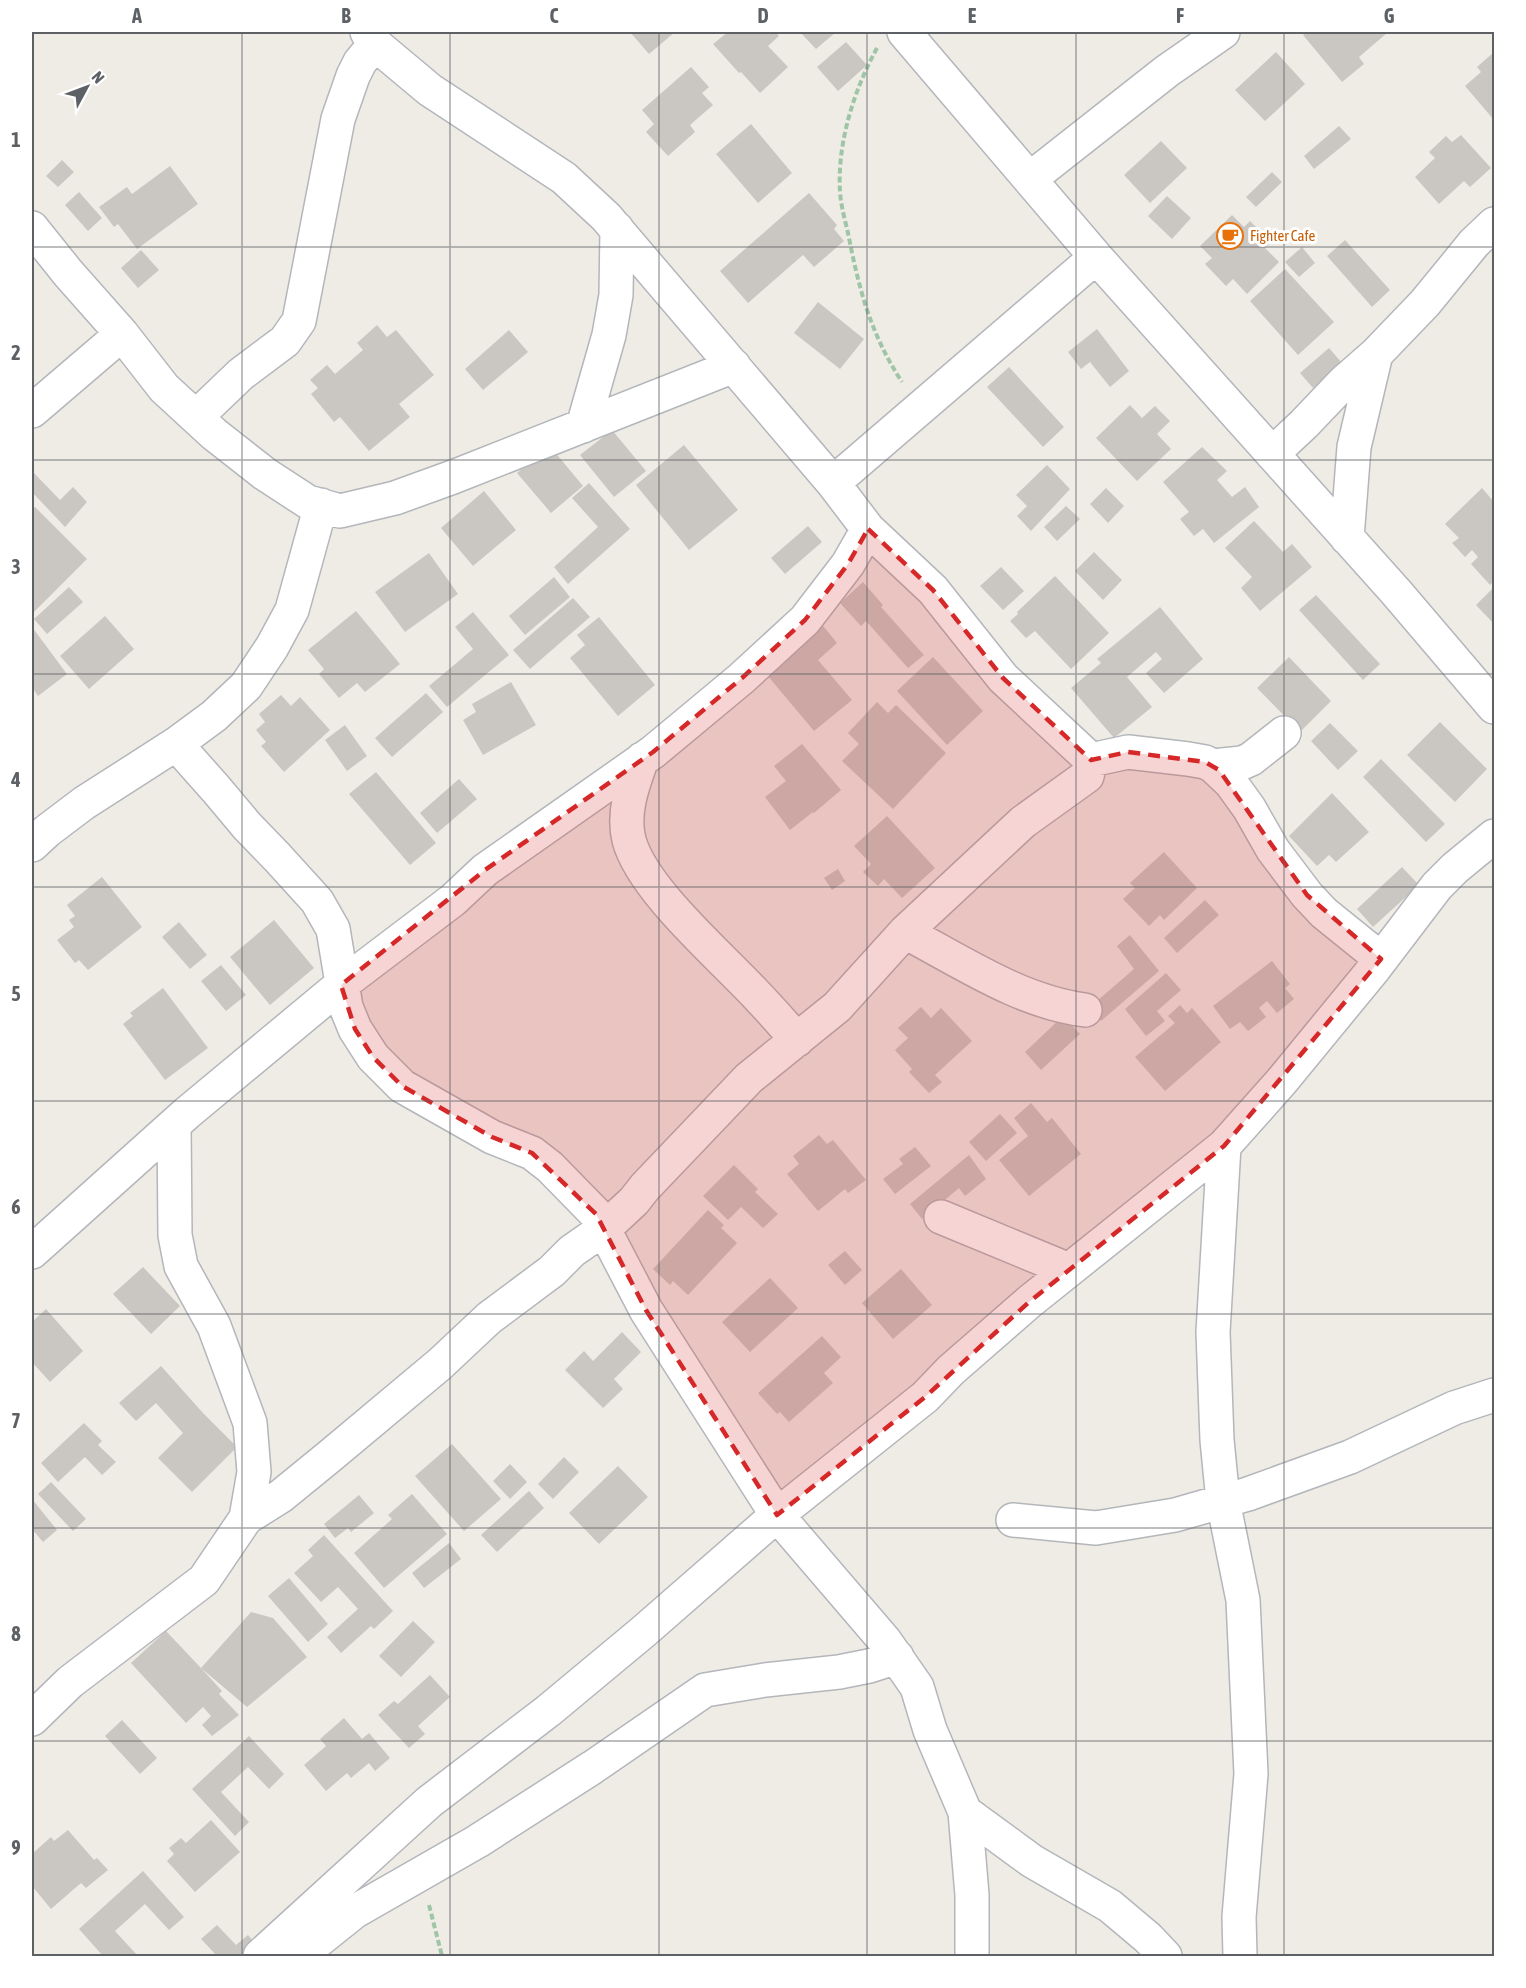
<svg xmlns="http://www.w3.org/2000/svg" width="1526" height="1988" viewBox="0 0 1526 1988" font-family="'Asap Condensed',sans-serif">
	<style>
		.building { fill: #cac7c2 }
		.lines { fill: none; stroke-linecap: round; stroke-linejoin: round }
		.street-casing { stroke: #b3b6ba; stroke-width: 36 }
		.path { stroke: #9ec5a6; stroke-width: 4; stroke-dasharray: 6 3; stroke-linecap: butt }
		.street { stroke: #fff; stroke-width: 33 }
		.marked { fill: #d62828; fill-opacity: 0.2; stroke: #d62828; stroke-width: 4.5; stroke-dasharray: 12 8; stroke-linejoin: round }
		.grid { fill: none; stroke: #5d6165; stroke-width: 1.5; stroke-opacity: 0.55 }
		.labels { text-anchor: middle; stroke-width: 6; stroke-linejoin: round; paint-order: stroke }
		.food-label { font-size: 15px; fill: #c56008; stroke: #fff; text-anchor: start }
		.neatline { fill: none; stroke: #5d6165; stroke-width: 2 }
		.grid-label { font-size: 20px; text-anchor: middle; font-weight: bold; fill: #5d6165 }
	</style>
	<rect width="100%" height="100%" fill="#efece6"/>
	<path class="building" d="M630,32h45l-26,22z
		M728,32h48l3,4 -11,10 20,21 -28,26 -19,-21 -2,1 -26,-29z
		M800,32h36l-20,17z
		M1307,32h79l1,1 -28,24 5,7 -22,18 -39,-47z
		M846,42l21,23 -29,26 -21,-24z
		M1276,52l29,32 -40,37 -30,-31z
		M1494,52v68l-29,-34 16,-14 -4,-5z
		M691,67l18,20 -7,6 11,12 -23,20 5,7 -27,24 -22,-24 8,-8 -12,-14z
		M751,124l41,49 -34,30 -42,-49z
		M1339,126l12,13 -37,30 -10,-13z
		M1461,135l30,33 -21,19 -6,-6 -25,23 -24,-27 20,-19 -6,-6 17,-16 6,6z
		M1161,141l26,27 -37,35 -26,-28z
		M62,160l12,12 -16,15 -12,-11z
		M170,166l28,38 -61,45 -19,-25 -4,3 -15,-20 28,-20 5,7z
		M1272,172l10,10 -26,25 -10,-10z
		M79,192l23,26 -14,13 -23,-26z
		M809,193l28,32 -3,4 10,12 -30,26 -11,-12 -55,48 -28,-32z
		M1167,196l24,22 -19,21 -24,-23z
		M1232,215l12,12 6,-6 21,21 -6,6 14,14 -32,32 -14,-15 -7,7 -21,-22 7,-6 -12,-12z
		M1345,240l45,50 -18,17 -45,-51z
		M1302,247l13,16 -16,14 -14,-15z
		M141,250l18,20 -21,18 -17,-20z
		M1285,269l49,53 -36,33 -48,-54z
		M818,302l46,37 -24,30 -46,-36z
		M377,325l10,12 9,-7 38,45 -35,29 11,13 -41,34 -29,-34 -6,5 -23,-28 7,-6 -8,-8 17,-15 8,9 28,-24 -6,-7z
		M1097,329l32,42 -19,16 -20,-25 -9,7 -13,-17z
		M509,330l19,22 -45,38 -18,-21z
		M1329,348l13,15 -29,25 -13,-15z
		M1009,367l55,60 -21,20 -56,-60z
		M1130,405l12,13 13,-12 15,15 -13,13 14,15 -34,32 -41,-43z
		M612,430l34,41 -32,26 -34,-42z
		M549,445l34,41 -32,27 -34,-40z
		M684,445l54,65 -49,40 -53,-65z
		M1202,447l25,24 -10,9 15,17 13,-10 14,20 -45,36 -11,-14 -9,7 -14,-17 9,-7 -26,-30z
		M1047,465l23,24 -39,42 -14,-15 10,-10 -11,-11z
		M33,472l27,28 13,-13 14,15 -22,25 -33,-35v-18z
		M589,483l41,46 -62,55 -14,-17 44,-40 -26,-29z
		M1106,488l18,18 -16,17 -18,-19z
		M1482,488l12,14v79l-4,4 -19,-21 7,-7 -6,-7 -7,7 -13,-14 7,-5 -14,-14z
		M484,491l32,39 -43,36 -32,-38z
		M1066,506l14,13 -23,22 -13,-14z
		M35,507l52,52 -55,55v-104z
		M1254,521l29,31 9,-8 20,23 -52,44 -19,-23 11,-11 -27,-29z
		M808,526l14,16 -37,32 -14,-16z
		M1094,552l28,28 -19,20 -28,-29z
		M429,553l29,41 -53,38 -30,-40z
		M1001,567l23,24 -21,19 -23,-24z
		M1055,576l54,57 -38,36 -36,-38 -9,7 -16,-17 8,-7 -1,-2z
		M554,577l16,20 -45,38 -16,-19z
		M863,582l20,23 -2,2 43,48 -16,13 -42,-47 -5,5 -21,-23z
		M69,587l14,15 -36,32 -13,-15z
		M1494,587v37l-18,-19z
		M1316,595l64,69 -17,16 -64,-70z
		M573,598l17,19 -60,52 -17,-19z
		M1160,607l43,52 -39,34 -18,-20 16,-14 -6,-7 -29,25 25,30 -38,31 -43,-50 30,-25 -4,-4z
		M356,611l44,53 -35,28 -8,-9 -18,15 -20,-24 5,-5 -16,-19z
		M473,612l36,43 -62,52 -18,-21 44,-37 -18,-22z
		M105,616l29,33 -45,40 -29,-33z
		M599,617l56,68 -37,31 -48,-58 15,-13 -8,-10z
		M820,622l17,21 -19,17 34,40 -38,31 -47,-56 29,-24 -4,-6z
		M32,627l35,47 -29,22 -6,-9z
		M933,657l50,54 -36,34 -50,-54z
		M1289,657l42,44 -31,31 -43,-44z
		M511,682l25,43 -53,30 -20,-35 13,-8 -4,-8z
		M426,693l17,19 -51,45 -17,-19z
		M281,695l10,11 9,-9 30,33 -46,42 -23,-26 5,-4 -10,-12 9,-8 -6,-8z
		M877,702l11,11 8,-8 50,48 -53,56 -51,-48 17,-17 -11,-11z
		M1440,722l47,47 -32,33 -48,-47z
		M1330,723l28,28 -20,19 -27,-29z
		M345,725l22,31 -20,15 -22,-31z
		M802,744l39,46 -27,23 -1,-1 -23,18 -25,-33 21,-16 -12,-15z
		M1381,759l64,65 -19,18 -63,-65z
		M376,772l60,71 -26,22 -61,-71z
		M459,779l18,20 -40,34 -17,-20z
		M1332,793l37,39 -33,30 -7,-7 -12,11 -28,-30z
		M887,816l48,52 -33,30 -18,-19 -6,7 -15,-14 8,-8 -17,-18z
		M1164,852l33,36 -33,32 -4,-5 -11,11 -26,-27 12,-11 -5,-5z
		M1402,867l17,18 -46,42 -16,-18z
		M838,869l7,12 -13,9 -8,-12z
		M102,877l40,50 -54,43 -9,-10 -4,3 -18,-23 17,-13 -5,-7 6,-4 -8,-11z
		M1205,900l14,15 -42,38 -13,-15z
		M274,920l40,48 -44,37 -40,-48z
		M179,922l28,33 -17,14 -28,-32z
		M1130,935l29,36 -58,50 -11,-14 44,-38 -17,-23z
		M1272,961l18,23 -5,4 9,11 -17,14 -10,-12 -8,7 7,9 -18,14 -8,-9 -10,7 -17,-23z
		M221,965l25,30 -20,16 -25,-30z
		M1166,973l15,17 -24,21 8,10 -19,15 -21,-27z
		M163,988l45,60 -43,32 -42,-56 10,-8 -3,-3z
		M1180,1005l7,8 5,-5 29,34 -56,49 -30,-34 40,-34 -7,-7z
		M921,1007l10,11 10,-10 31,33 -37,34 7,7 -13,11 -20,-21 3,-3 -17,-19 13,-12 -10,-10z
		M1063,1016l17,18 -39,36 -16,-18z
		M1031,1103l16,19 5,-4 29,36 -52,42 -30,-36 29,-24 -14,-18z
		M1000,1114l17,19 -31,28 -17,-19z
		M819,1135l8,9 6,-4 33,40 -18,13 -3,-4 -27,22 -31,-37 12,-10 -6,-8z
		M915,1147l16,19 -36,28 -12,-15 20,-15 -4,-5z
		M969,1155l17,24 -21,17 -6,-8 -37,31 -12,-15z
		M734,1165l24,24 -3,3 23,22 -15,14 -22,-21 -13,13 -25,-24z
		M708,1210l16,15 -3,3 16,15 -49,52 -15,-14 -3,4 -17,-16z
		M845,1251l17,19 -17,15 -17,-20z
		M143,1267l37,39 -29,28 -38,-40z
		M901,1269l31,36 -39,34 -31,-36z
		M770,1278l28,30 -48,44 -28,-30z
		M46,1309l37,42 -33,31 -18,-20v-40z
		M622,1332l19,20 -27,27 9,10 -20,19 -38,-38 19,-19 9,10z
		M822,1336l19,21 -17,16 9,10 -44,39 -9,-10 -3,2 -19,-21z
		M161,1366l42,47 34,34 -45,45 -34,-34 25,-25 -27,-30 -20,18 -17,-18z
		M84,1423l18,18 -4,4 18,17 -14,13 -17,-18 -27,25 -17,-19z
		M452,1444l49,55 -37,32 -49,-55z
		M564,1457l15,15 -26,27 -15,-15z
		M510,1464l17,18 -17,17 -17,-18z
		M618,1466l30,31 -49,47 -30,-31z
		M51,1482l35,37 -13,12 -35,-37z
		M529,1491l15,17 -47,44 -16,-17z
		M412,1494l35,40 -63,54 -30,-35 38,-34 -4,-4z
		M359,1495l15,18 -23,19 -3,-4 -13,10 -11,-14z
		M32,1499l25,31 -14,12 -11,-13z
		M324,1535l69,76 -19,18 -3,-3 -30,27 -14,-16 31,-28 -20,-22 -17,15 -27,-29 19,-17 -5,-6z
		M449,1543l12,16 -37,29 -12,-15z
		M289,1578l39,46 -20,18 -40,-46z
		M251,1612l22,6 34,39 -60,50 -46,-39 21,23 -3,3 20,21 -27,21 -10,-11 9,-9 -8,-9 -17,16 -55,-60 35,-32 35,37z
		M413,1621l22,21 -34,35 -22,-21z
		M430,1675l20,22 -32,29 7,8 -16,14 -31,-33 16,-14 4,3z
		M344,1718l18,21 7,-6 21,25 -15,13 -6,-8 -18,15 -4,-5 -21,18 -22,-26 22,-19 -6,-7z
		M122,1720l35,38 -17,16 -35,-38z
		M249,1736l35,38 -15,15 -21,-22 -27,25 28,30 -14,14 -43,-47z
		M211,1820l29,32 -45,40 -28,-31 7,-7 -5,-6 12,-10 5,5z
		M68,1830l26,30 3,-2 11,12 -22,18 -5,-5 -30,26 -19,-23v-25l2,-2 -2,-5 19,-17 3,4z
		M143,1871l41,46 -15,13 -24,-26 -30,27 23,25h-35l-24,-27z
		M217,1925l19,20 12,-10 12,14 -8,7h-35l-16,-17z"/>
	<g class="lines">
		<defs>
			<path id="street" d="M367,32l8,12 55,46 134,88 42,39 227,266 35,46 65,61 70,88 88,82 37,-8 60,7 17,3 8,4 18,17 18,25 24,42 34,45 17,18 57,46
				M904,32l192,225 300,335 98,115
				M1031,178l136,-107 56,-39
				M32,228l36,45 54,61 42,54 50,46 51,40 43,28 32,9 55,-13 58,-21 281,-111
				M32,411l90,-77
				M196,417l45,-43 44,-33 14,-20 39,-202 15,-43 7,-14 15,-18
				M583,426l26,-91 7,-40 1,-66
				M1272,454l32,-30 40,-42 32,-28 49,-51 49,-60 20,-19
				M833,483l263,-226
				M1347,538l7,-91 22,-93
				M176,744l40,45 31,37 30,31 40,44 16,28 13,78 9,22 18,28 29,29 90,51 40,16 18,14 46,47 50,96 131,205 108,126 32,46 13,43 35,82 67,49 78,45 38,32 17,18
				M642,759c-9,25 -20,53 -13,81 12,45 79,105 112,139 19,19 38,40 56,61
				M1213,766l29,-3 9,-4 33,-26
				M32,845l15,-14 37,-28 92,-59 38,-28 32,-30 26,-39 20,-37 29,-105
				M905,932c57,30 116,70 180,78
				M174,1125l1,110 6,31 33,60 36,97 4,49 -8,46
				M1224,1146l-11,186 4,108 6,61 20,99 8,174 -12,143 1,39
				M941,1217l128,53
				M32,1252l155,-139 154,-128 112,-85 32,-30 168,-118 89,-74 63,-58 43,-56 20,-35
				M1013,1520l83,8 79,-13 73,-21 102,-37 104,-49 40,-13
				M32,1719l38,-37 134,-102 42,-62 35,-22 49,-40 110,-92 49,-46 63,-47 20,-20 33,-23 29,-27 11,-14 104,-109 88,-71 68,-75 118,-110 64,-46 4,-16
				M965,1812l7,83v61
				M260,1956l169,-154 119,-91 95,-79 134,-117 148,-118 26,-27 78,-68 195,-156 57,-64 92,-112 64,-84 18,-18 39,-32
				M299,1956l55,-44 124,-71 115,-74 112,-77 60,-10 74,-8 30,-6 28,-9"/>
		</defs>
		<use href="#street" class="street-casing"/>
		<path class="path" d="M877,48c-23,42 -40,95 -37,144 1,14 5,28 8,41 11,56 22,100 54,149
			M429,1905l13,51"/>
		<use href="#street" class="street"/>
	</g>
	<path class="marked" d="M868,529l65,61 70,88 88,82 37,-8 77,10 14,8 88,125 74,64 -157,187 -195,156 -104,95 -148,118 -131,-205 -50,-96 -64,-61 -40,-16 -90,-51 -29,-29 -18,-28 -14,-44 144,-115 168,-118 89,-74 63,-58 43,-56z"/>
	<path class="grid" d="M242,32v1924M450,32v1924M659,32v1924M867,32v1924M1076,32v1924M1284,32v1924M32,247h1462M32,460h1462M32,674h1462M32,887h1462M32,1101h1462M32,1314h1462M32,1528h1462M32,1741h1462"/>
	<defs>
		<symbol id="cafe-ring" viewBox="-11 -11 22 22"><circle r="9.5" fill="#fff" stroke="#e8710a" stroke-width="1.5"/><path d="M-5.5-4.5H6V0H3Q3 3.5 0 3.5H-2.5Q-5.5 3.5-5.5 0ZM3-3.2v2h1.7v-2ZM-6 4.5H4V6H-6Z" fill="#e8710a"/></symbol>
	</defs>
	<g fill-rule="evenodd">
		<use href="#cafe-ring" x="1215" y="221" width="30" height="30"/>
	</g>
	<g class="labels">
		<g class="food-label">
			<text x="1250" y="241">Fighter Cafe</text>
		</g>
	</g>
	<rect width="1526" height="1988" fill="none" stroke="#ffffff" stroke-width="66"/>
	<g transform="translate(87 87) rotate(49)" stroke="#ffffff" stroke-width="4.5" paint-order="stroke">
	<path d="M0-4.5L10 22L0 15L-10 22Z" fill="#5d6165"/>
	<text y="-9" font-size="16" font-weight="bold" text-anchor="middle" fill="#5d6165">N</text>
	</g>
	<rect x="33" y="33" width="1460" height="1922" class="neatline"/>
	<g class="grid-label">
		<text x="137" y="23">A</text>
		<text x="346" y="23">B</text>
		<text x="554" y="23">C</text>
		<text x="763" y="23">D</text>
		<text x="972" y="23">E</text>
		<text x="1180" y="23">F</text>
		<text x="1389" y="23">G</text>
		<text x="16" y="147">1</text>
		<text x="16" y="360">2</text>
		<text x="16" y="574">3</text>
		<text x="16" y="787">4</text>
		<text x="16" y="1001">5</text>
		<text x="16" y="1214">6</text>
		<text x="16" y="1428">7</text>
		<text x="16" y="1641">8</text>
		<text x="16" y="1855">9</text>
	</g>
</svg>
